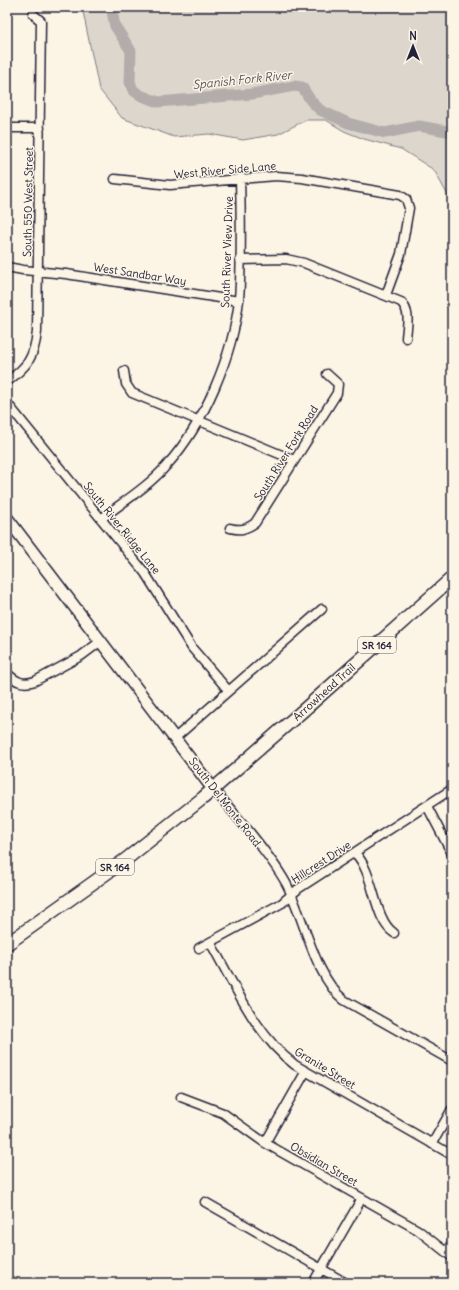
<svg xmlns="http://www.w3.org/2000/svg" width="459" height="1290" viewBox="0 0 459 1290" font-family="Delius,sans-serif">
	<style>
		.green { fill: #dcd6cc; stroke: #7f7c84 }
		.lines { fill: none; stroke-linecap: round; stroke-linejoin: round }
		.river { stroke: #b2adab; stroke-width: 11 }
		.street-casing { stroke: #22223b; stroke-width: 11 }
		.secondary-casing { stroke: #22223b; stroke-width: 14 }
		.primary-casing { stroke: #22223b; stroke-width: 15 }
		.street { stroke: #fcf5e5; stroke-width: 8 }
		.secondary { stroke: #fcf5e5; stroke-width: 11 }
		.primary { stroke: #fcf5e5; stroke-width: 12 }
		.labels { text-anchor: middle; stroke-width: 3; stroke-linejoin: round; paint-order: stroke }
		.shield { fill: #fcf5e5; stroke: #63616e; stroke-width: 1 }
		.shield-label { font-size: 10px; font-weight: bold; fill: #22223b }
		.street-label { font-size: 11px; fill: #22223b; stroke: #fcf5e5 }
		.water-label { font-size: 12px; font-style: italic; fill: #545362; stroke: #fcf5e5 }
	</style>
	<rect width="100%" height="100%" fill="#fcf5e5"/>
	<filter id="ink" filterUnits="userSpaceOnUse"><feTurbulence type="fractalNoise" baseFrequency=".025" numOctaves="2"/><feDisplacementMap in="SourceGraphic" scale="8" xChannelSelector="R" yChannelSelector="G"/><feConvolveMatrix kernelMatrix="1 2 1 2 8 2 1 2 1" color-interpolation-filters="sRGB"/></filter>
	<g filter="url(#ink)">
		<path class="green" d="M82,7h370v196l-18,-33 -33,-21 -37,-10 -20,-8 -18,-11h-20l-28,14 -35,6 -34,-6 -35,3 -52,-19 -23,-29z"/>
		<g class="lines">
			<path class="river" d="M111,7l4,19 16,25 -1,31 3,8 7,5 18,7 94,-8 42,-8 8,1 9,14 9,9 28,13 37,10 34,-7 33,6"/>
			<defs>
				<path id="street" d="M7,128h33
					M115,179l55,6 106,-9 26,2 98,17 6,4 3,9 -8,46 -15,41
					M240,260l46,-1 18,4 97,39c10,10 6,23 5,36
					M7,267l16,3 43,4 173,27
					M124,371l2,13 6,9 162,67
					M7,382c20,-16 27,-23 30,-50l4,-311 -8,-7
					M7,403l138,170 47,75 36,42
					M101,519c22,-17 48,-33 66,-54 37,-41 66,-110 72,-165 3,-40 2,-81 1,-122
					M230,528c11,3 16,1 25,-5l82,-130 1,-9 -11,-10
					M7,673c9,9 16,12 28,8l46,-25 20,-15
					M175,738l147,-129
					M213,789c23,26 56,64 73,94 18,34 29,95 58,117l108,61
					M427,806l25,48
					M355,853c20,20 18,66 39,80
					M210,942c24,42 46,94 85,123l157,90
					M199,948l83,-45 16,-14 154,-100
					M181,1097l42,16 42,30 153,87 34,27
					M265,1143l41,-72
					M432,1144l20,-35
					M205,1202l141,81
					M446,1252l6,-9
					M313,1283l49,-85"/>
				<path id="secondary" d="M7,518l206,271"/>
				<path id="primary" d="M7,944l118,-84 78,-62 103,-90 146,-130"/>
			</defs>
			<use href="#street" class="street-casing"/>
			<use href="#secondary" class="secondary-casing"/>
			<use href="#primary" class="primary-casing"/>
			<use href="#street" class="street"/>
			<use href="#secondary" class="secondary"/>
			<use href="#primary" class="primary"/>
		</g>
	</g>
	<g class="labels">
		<g class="shield">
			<rect x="358" y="637" width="38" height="16" rx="3"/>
			<rect x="96" y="859" width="38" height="16" rx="3"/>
		</g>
		<g class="shield-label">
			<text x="377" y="649">SR 164</text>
			<text x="115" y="871">SR 164</text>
		</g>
		<g class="street-label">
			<text transform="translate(225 170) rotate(-5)" y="4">West River Side Lane</text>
			<text transform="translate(28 202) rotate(-89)" y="4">South 550 West Street</text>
			<text transform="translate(227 252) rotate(-88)" y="4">South River View Drive</text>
			<text transform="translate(140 274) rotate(9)" y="4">West Sandbar Way</text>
			<text transform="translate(286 453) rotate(-58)" y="4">South River Fork Road</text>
			<text transform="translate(122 528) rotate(51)" y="4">South River Ridge Lane</text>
			<text transform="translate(324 692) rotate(-42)" y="4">Arrowhead Trail</text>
			<text transform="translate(225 802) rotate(52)" y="4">South Del Monte Road</text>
			<text transform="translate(321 862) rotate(-33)" y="4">Hillcrest Drive</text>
			<text transform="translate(325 1068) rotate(31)" y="4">Granite Street</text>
			<text transform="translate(324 1164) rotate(30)" y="4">Obsidian Street</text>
		</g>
		<g class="water-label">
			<text transform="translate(242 80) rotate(-6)" y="4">Spanish Fork River</text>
		</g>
	</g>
	<rect width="459" height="1290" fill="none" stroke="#fcf5e5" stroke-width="24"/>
	<rect x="12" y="12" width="435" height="1266" fill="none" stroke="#22223b" stroke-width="1.5" filter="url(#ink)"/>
	<g transform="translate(413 46)" stroke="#fcf5e5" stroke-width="3" paint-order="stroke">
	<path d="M0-3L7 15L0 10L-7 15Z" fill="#22223b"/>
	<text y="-6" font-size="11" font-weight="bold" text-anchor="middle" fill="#22223b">N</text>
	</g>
</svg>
